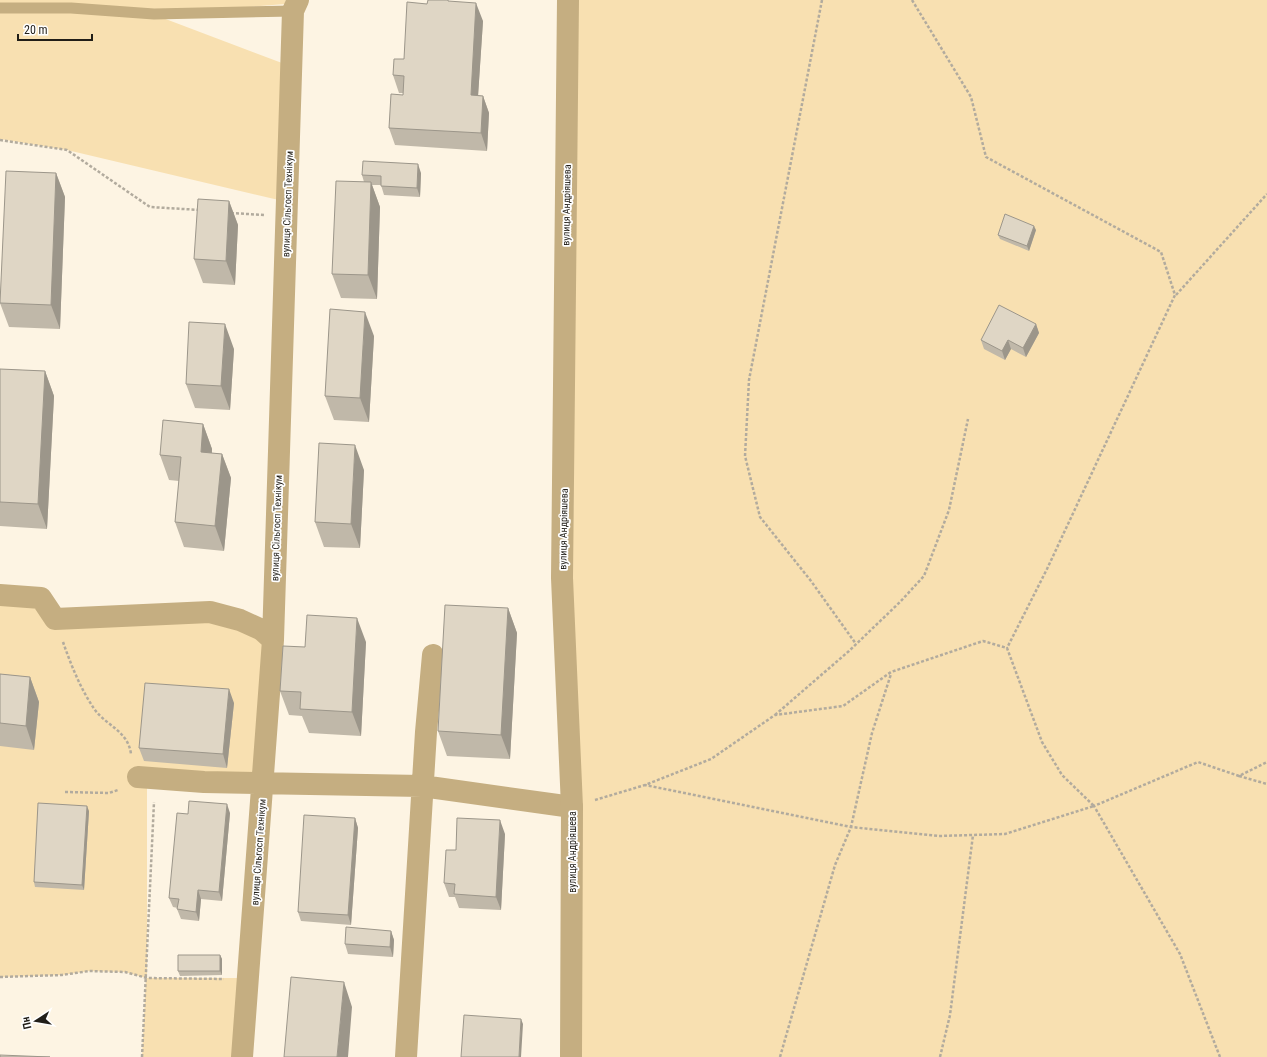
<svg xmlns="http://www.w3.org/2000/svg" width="1267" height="1057" viewBox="0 0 1267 1057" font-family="'Roboto Condensed',sans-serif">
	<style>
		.green { fill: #f8e0b1 }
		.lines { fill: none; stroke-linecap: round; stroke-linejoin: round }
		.path { stroke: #b2ab9e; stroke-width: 2.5; stroke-dasharray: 3 2; stroke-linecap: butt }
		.service { stroke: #c5ae81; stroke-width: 11 }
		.minor { stroke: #c5ae81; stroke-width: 22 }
		.tertiary { stroke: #c5ae81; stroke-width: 22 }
		.wall { fill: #c0b8a9 }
		.shaded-wall { fill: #9c968a }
		.building { fill: #dfd6c5; stroke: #9c968a }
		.labels { text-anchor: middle; stroke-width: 3.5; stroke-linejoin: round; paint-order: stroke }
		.street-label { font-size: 10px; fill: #211e18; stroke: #fff }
	</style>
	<rect width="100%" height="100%" fill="#fdf4e3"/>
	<path class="green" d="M0,0h286l-1,4 -130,11 135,51 -7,135 -216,-51 -67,-11z
		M577,0h690v1057h-698z
		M0,603l40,2 15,14 155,-7 52,18v152l-115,1v195h102l-7,79h-100l4,-79 -21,-6 -36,-1 -27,4 -62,2z"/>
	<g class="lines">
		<path class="path" d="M822,0l-73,380 -4,76 15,61 51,64 45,63
			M912,0l59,97 15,60 175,95 14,43 -128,274 -40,79
			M0,140l67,10 83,57 50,3
			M231,213l33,2
			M1176,295l91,-101
			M63,642c8,23 18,48 32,68 12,16 33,21 36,44
			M775,715l74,-64 51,-49 24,-26 25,-66 19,-91
			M1239,776l28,8
			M65,792l44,1 9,-3
			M595,800l50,-15 66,-26 64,-44 68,-9 48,-34 92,-31 24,7 35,94 20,33 32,31 -89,28 -66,2 -88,-9 -206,-42
			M0,977l62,-2 27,-4 36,1 22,6 77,1
			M142,1057l12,-255
			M780,1057l55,-192 16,-38 21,-94 19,-59
			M940,1057l10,-42 23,-180
			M1220,1057l-40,-103 -86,-148 104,-44 41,14 28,-14"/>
		<path class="service" d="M0,8h71l83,6 139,-3"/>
		<path class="minor" d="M0,595l41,3 14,21 155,-7 30,8 22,10 11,10
			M138,777l66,5 218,4 150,21
			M242,1057l31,-417 20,-629 5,-11
			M406,1057l20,-325 7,-77"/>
		<path class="tertiary" d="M568,0l-6,578 10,229 -1,250"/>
	</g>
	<path class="wall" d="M451,2l32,19 -5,74 5,1 6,17 -2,38 -92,-6 -6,-17 14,-33v-2h-4l-6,-18 11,-16 23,-55z
		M56,173l9,24 -5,132 -51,-2 -9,-24z
		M421,173l-1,24 -36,-2 -3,-10h-9l8,22 -3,92 -36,-1 -9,-24 32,-92 -2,-7z
		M229,201l9,24 -3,60 -32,-2 -9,-24z
		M1036,230l-7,21 -29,-12 -2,-4z
		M1036,324l3,9 -13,24 -15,-8 -6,11 -21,-11 -3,-9z
		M374,336l-5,86 -35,-2 -9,-24z
		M234,349l-4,61 -35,-2 -9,-24z
		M0,369l45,2 9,25 -7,133 -47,-3z
		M203,424l9,25v4l10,1 9,24 -7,73 -40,-4 -9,-25 4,-41 -10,-1 -9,-25z
		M364,470l-4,78 -36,-1 -9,-25z
		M508,608l9,25 -7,126 -63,-3 -9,-25z
		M366,642l-5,94 -52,-3 -7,-17 -13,-1 -9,-24 25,-44z
		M0,674l30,3 9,25 -5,48 -34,-4z
		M234,703l-7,65 -83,-7 -5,-13z
		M89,811l-5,79 -49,-3 -1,-5z
		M230,813l-8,88 -21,-2 -2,22 -18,-2 -4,-10 1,-1 -5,-1 -4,-9 19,-84z
		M355,818l3,10 -7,97 -50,-4 -3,-9z
		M505,834l-4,76 -42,-2 -4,-11h-6l-5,-14 12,-33z
		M391,931l3,9 -1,17 -45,-3 -3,-10z
		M220,955l2,4v16l-42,1 -2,-5z"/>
	<path class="shaded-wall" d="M476,3l7,18 -6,91 -6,-17z
		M483,96l6,17 -2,38 -6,-18z
		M418,164l3,9 -1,24 -3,-9z
		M56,173l9,24 -5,132 -9,-24z
		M371,182l9,25 -3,92 -9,-24z
		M229,201l9,24 -3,60 -9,-24z
		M1034,226l2,4 -7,21 -2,-5z
		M365,312l9,24 -5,86 -9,-24z
		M225,324l9,25 -4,61 -9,-24z
		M1036,324l3,9 -13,24 -3,-9z
		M1008,340l3,9 -6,11 -3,-9z
		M45,371l9,25 -7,133 -9,-25z
		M203,424l9,25 -2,27 -9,-24z
		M355,445l9,25 -4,78 -9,-24z
		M222,454l9,24 -7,73 -9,-25z
		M508,608l9,25 -7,126 -9,-24z
		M357,618l9,24 -5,94 -9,-24z
		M30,677l9,25 -5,48 -8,-24z
		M229,689l5,14 -7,65 -4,-14z
		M227,804l3,9 -8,88 -3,-9z
		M87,806l2,5 -5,79 -2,-5z
		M355,818l3,10 -7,97 -3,-10z
		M500,820l5,14 -4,76 -5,-13z
		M198,890l3,9 -2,22 -3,-9z
		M391,931l3,9 -1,17 -3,-10z
		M220,955l2,4v16l-2,-4z
		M344,982l8,25 -4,50h-11z
		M521,1019l2,5 -2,33h-2z"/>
	<path class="building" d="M428,0h20v1l28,2 -5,92 12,1 -2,37 -92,-5 2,-34 12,1 1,-19 -11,-1 1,-16h10l3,-57 20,2z
		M363,161l55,3 -1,24 -36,-2v-10l-19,-1z
		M6,171l50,2 -5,132 -51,-2z
		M336,181l35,1 -3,93 -36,-1z
		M198,199l31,2 -3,60 -32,-2z
		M1005,214l29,12 -7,20 -29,-11z
		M999,305l37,19 -13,24 -15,-8 -6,11 -21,-11z
		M330,309l35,3 -5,86 -35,-2z
		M189,322l36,2 -4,62 -35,-2z
		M0,369l45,2 -7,133 -38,-2z
		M163,420l40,4 -2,28 21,2 -7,72 -40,-4 6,-65 -21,-2z
		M319,443l36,2 -4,79 -36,-2z
		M445,605l63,3 -7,127 -63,-4z
		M307,615l50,3 -5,94 -52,-3 1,-17 -21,-1 3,-45 22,1z
		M0,674l30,3 -4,49 -26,-3z
		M145,683l84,6 -6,65 -84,-6z
		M189,801l38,3 -8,88 -21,-2 -2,22 -19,-3 2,-10 -10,-1 8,-85 11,1z
		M38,803l49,3 -5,79 -48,-3z
		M304,815l51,3 -7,97 -50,-3z
		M457,818l43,2 -4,77 -42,-3 1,-10 -11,-1 2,-33h10z
		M346,927l45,4 -1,16 -45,-3z
		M178,955h42v16h-42z
		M291,977l53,5 -7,75h-53z
		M464,1015l57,4 -2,38h-58z
		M0,1055l50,2h-50z"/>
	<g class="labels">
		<g class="street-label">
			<text transform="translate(287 204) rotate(-88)" y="4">вулиця Сільгосп Технікум</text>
			<text transform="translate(566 205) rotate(-89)" y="4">вулиця Андріяшева</text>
			<text transform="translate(276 528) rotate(-88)" y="4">вулиця Сільгосп Технікум</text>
			<text transform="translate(563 529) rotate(-89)" y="4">вулиця Андріяшева</text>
			<text transform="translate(258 852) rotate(-86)" y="4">вулиця Сільгосп Технікум</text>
			<text transform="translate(572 852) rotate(-90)" y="4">вулиця Андріяшева</text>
		</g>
	</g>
	<g transform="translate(36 1021) rotate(258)" stroke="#ffffff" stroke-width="3" paint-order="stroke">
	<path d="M0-3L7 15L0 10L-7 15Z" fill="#211e18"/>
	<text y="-6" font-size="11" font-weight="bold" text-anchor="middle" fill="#211e18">Пн</text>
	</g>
	<path d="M18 34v6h74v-6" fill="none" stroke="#211e18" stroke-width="2"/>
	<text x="24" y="34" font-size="12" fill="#211e18" stroke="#ffffff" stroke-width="3" paint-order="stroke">20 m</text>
</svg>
